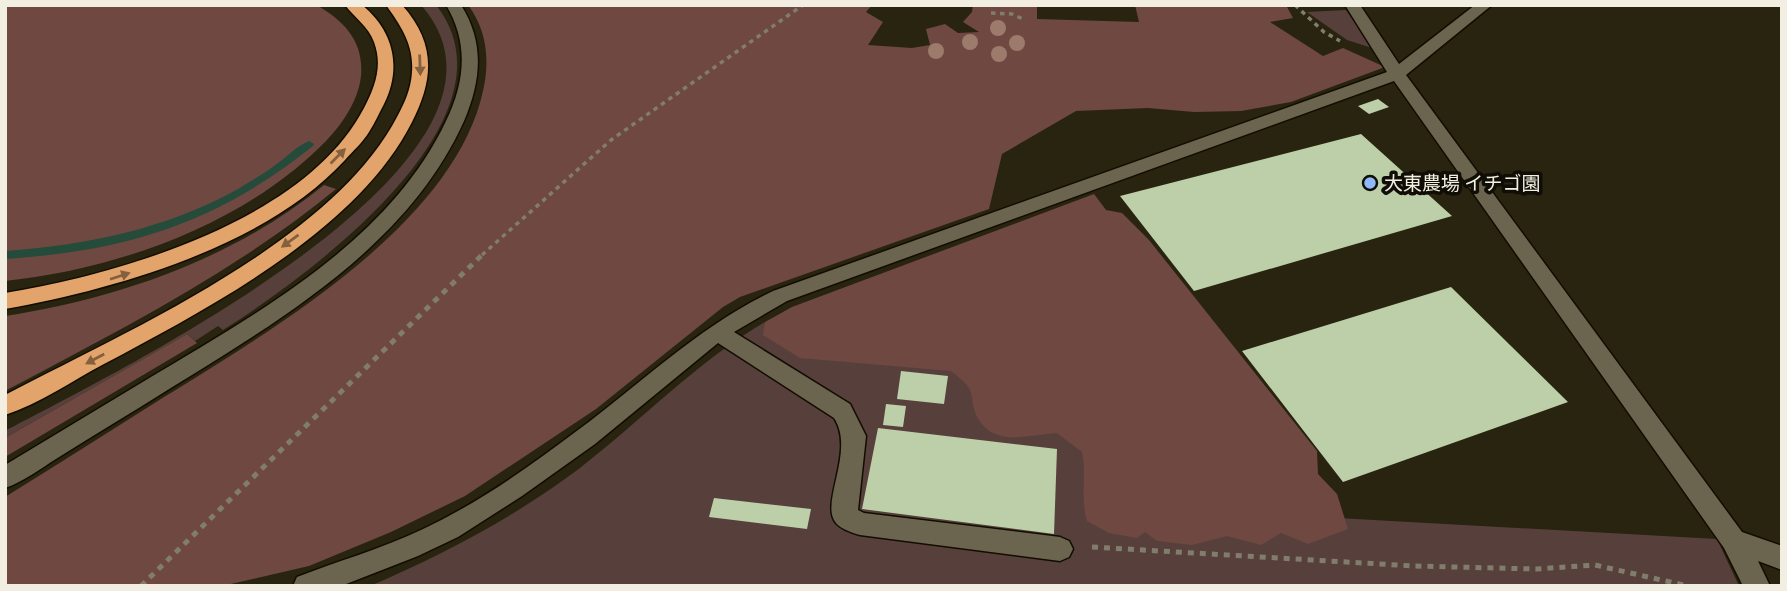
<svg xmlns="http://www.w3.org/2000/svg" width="1787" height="591" viewBox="0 0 1787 591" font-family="'Public Sans','Noto Sans JP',sans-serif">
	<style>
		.green { fill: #57403c }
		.forest { fill: #6f4842 }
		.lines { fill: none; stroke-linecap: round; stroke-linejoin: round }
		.stream { fill: #254c3a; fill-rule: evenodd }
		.building { fill: #bdcfa9 }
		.minor-casing { stroke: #120d00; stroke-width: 3 }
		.highway-casing { stroke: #120d00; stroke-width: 3 }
		.path-far1 { stroke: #817d6c; stroke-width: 3.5; stroke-dasharray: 4.5 4.5; stroke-linecap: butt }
		.path { stroke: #817d6c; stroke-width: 5; stroke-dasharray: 6 6; stroke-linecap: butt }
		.minor { fill: #6b654f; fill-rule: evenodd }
		.highway { fill: #e3a46c; fill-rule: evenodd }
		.tree { fill: #9c7a6c }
		.oneway { fill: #84603e }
		.poi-dot { fill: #90b8fd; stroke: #0f0d05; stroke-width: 2.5 }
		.labels { text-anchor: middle; stroke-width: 7; stroke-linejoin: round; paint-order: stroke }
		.poi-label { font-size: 19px; fill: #f2efe2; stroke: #0f0d05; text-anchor: start }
	</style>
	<rect width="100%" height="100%" fill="#292410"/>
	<path class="green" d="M421,5h15c90,114 -132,274 -213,325l-5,-4 -23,15 -8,-7 -182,104v-7c98,-53 553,-271 416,-426z
		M1346,10l26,38 -25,-8 -40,-28z
		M765,322l226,33 126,61 39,92 561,31 22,47h-1369c74,-32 145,-69 210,-118 62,-48 117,-106 185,-146z"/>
	<path class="forest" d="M5,5h311c29,16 48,37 45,71 -3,28 -23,54 -42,72 -82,79 -203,121 -314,133z
		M468,5h404l-6,7 17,10 -15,23 44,3 18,-3 -4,-16 19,-5 13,9 21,-1 -16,-10 9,-10 1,-7h64v14l102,3 -4,-17h151l7,13 -23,4 53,34 20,-8 42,19 -94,35 -50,9 -47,1 -46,-4 -72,3 -74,43 -13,55 -249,88 -17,10 -127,102 -131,87 -74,36 -82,34 -87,20h-217v-89c50,-31 99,-62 148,-93 110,-69 300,-176 330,-313 7,-30 4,-61 -15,-86z
		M324,185l12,4c-101,83 -216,141 -331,202v-75c112,-17 230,-58 319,-131z
		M1094,194l12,16 16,3 27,27 168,211 1,23 19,20 11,35 -40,15 -27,-11 -20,12 -34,-9 -35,9 -35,-4 -12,-9 -8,6 -28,-5 -22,-12c-7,-24 0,-45 -5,-69l-25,-19c-31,2 -67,16 -82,-21 -3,-7 -2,-15 -5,-22 -3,-7 -13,-14 -19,-19l-151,-13 -37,-23 2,-13 27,-15z
		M187,334l10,9 -192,114v-19z"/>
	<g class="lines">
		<path class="stream" d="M309,141l5,3 -1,2c-96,77 -187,105 -308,113v-8c82,-6 161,-22 233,-62 12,-7 25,-15 36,-23 12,-8 22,-20 35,-25z"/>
	</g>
	<path class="building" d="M1378,99l11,8 -20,7 -11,-8z
		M1361,134l91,82 -258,75 -74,-95z
		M1451,287l117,115 -225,80 -101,-131z
		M901,371l47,5 -4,28 -47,-5z
		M886,404l20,2 -3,21 -20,-2z
		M878,428l179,21 -3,85 -192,-25z
		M714,498l97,11 -4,20 -98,-12z"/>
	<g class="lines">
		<defs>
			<path id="minor" d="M446,5h15c24,38 20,76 3,116 -60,134 -203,210 -322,285 -29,18 -58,35 -86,53 -16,10 -33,23 -51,29v-23c47,-28 94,-57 141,-85 110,-66 243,-138 300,-259 19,-39 23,-78 0,-116z
				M1345,5h15l39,59 76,-59h17l-86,70 336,457 40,14v24l-24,-9 12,25h-27l-19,-38 -330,-467 -607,220 -53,31 116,72 16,32 -8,74 6,3 196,24 9,4 4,8 -4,8 -9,4 -200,-26c-7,-2 -19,-6 -24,-12 -17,-19 20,-72 -2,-105l-116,-75 -123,101 -73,52 -64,41 -40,19 -77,30h-48l4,-9c41,-16 84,-28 124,-47 56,-26 108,-63 157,-100 65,-48 121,-104 195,-139l614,-219z"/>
			<path id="highway" d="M345,5h17c32,26 40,63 22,99 -5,9 -9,19 -15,28 -6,10 -16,19 -24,28 -79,86 -228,129 -340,149v-16c116,-19 301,-73 359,-185 11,-21 19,-42 10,-66 -6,-16 -19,-24 -29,-37z
				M386,5h16c34,38 32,74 10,117 -55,109 -203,186 -308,242 -32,17 -65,40 -99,51v-20c122,-64 327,-153 392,-278 8,-15 14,-28 15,-45 2,-27 -11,-46 -26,-67z"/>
		</defs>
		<use href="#minor" class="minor-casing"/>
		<use href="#highway" class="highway-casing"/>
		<path class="path-far1" d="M1295,5l29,27 16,9
			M991,13l21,1 13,6
			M482,255l129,-115 192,-135"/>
		<path class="path" d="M1092,547l322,19 122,3 59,-4 93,21
			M141,586l343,-333"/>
		<use href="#minor" class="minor"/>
		<use href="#highway" class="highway"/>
	</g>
	<g class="tree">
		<circle cx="998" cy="28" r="8"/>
		<circle cx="970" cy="42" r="8"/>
		<circle cx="1017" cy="43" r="8"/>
		<circle cx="936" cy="51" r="8"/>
		<circle cx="999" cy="54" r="8"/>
	</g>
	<defs><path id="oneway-solid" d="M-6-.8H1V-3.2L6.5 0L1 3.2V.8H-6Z" transform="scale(1.75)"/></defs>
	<g class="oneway">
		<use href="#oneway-solid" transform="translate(420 65) rotate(88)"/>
		<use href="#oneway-solid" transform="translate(338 156) rotate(-45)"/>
		<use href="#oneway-solid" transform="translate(290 241) rotate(144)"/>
		<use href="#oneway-solid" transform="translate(120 276) rotate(-18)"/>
		<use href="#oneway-solid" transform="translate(95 359) rotate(152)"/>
	</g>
	<circle class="poi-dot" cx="1370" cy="183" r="7"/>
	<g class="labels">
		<g class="poi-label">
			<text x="1384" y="190">大東農場 イチゴ園</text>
		</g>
	</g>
	<rect width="1787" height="591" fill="none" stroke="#f2efe2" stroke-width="14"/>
</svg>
